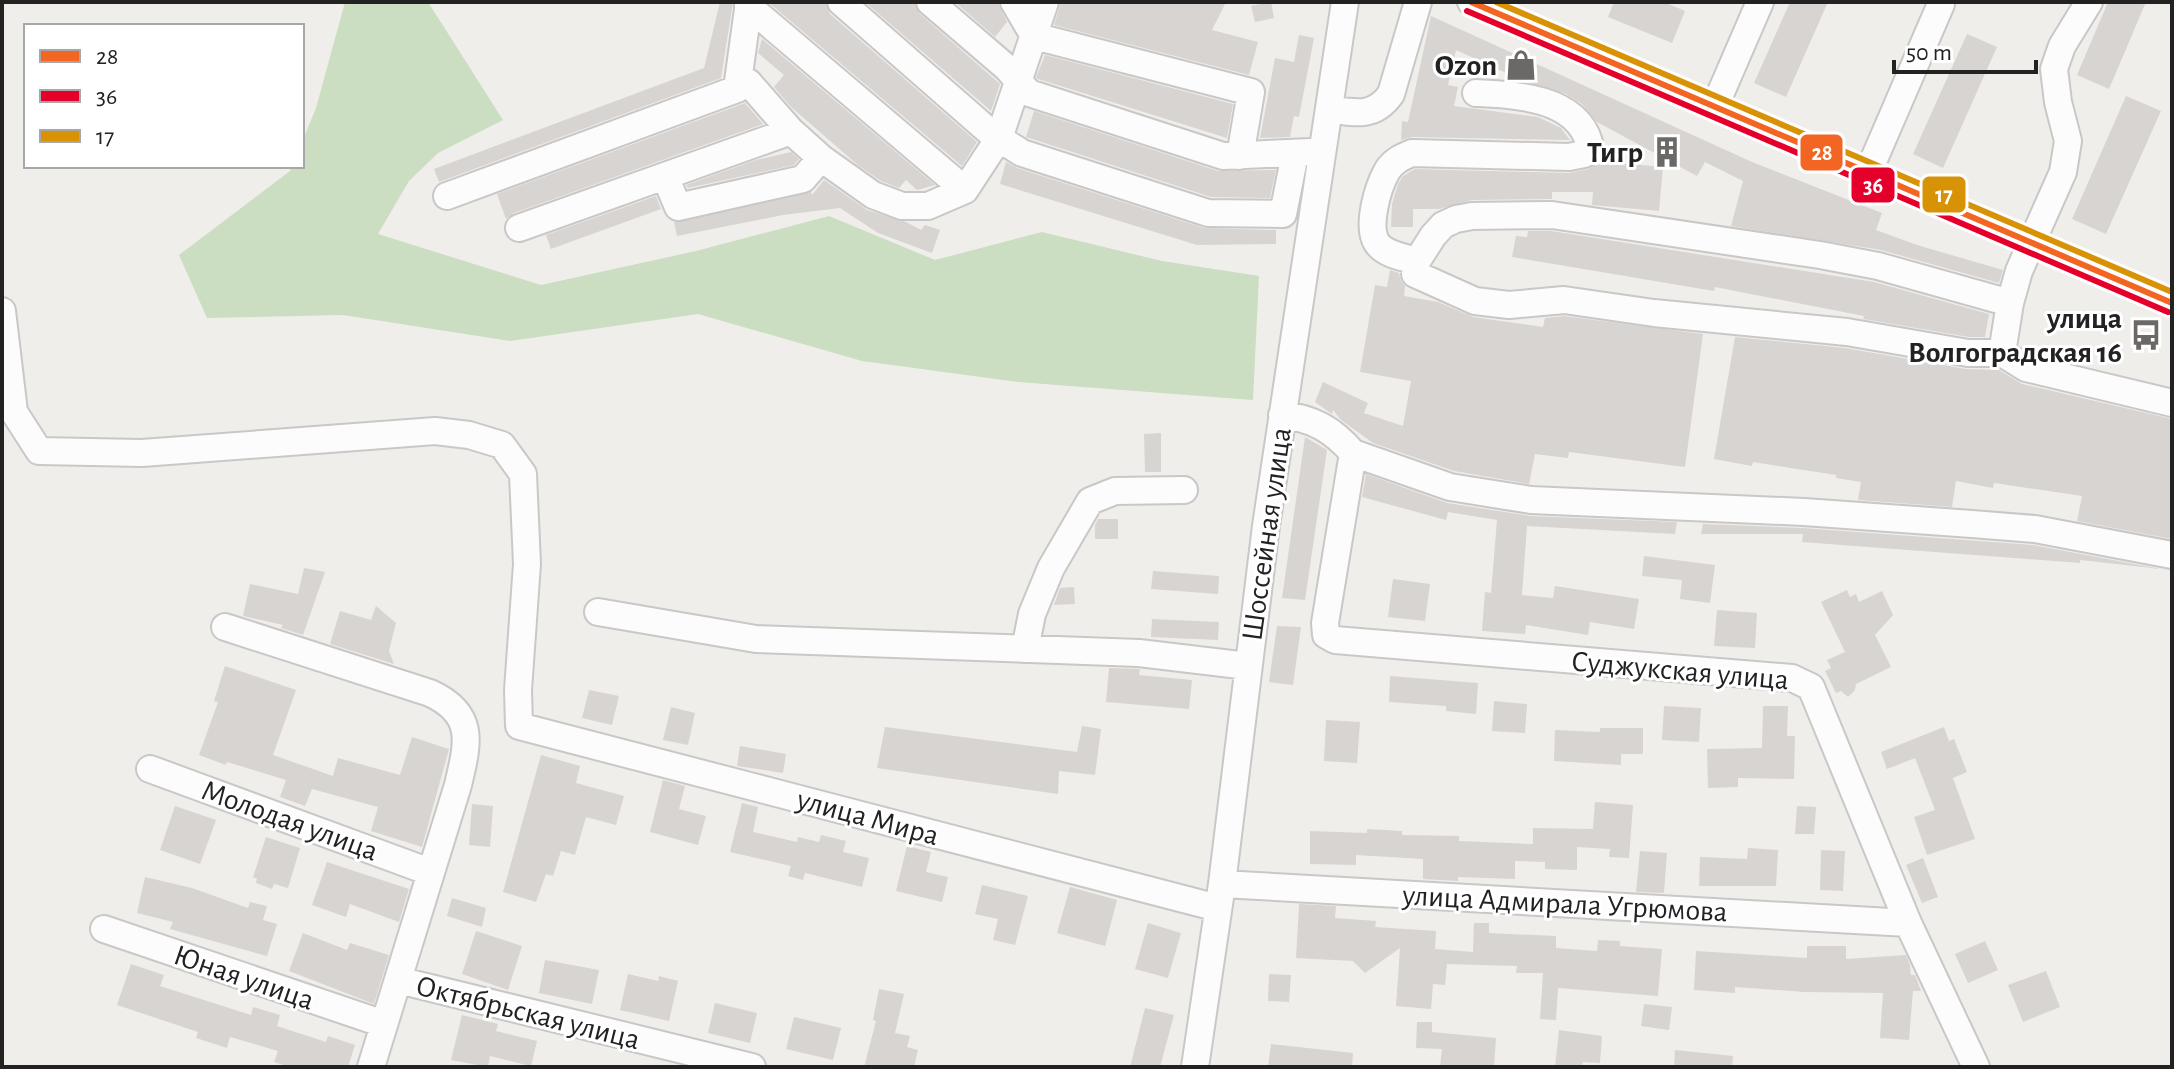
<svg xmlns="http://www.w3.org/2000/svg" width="2174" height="1069" viewBox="0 0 2174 1069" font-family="'Alegreya Sans',sans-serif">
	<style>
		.forest { fill: #cbdec1 }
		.building { fill: #d7d4d2 }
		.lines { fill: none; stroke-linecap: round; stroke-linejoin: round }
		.minor-casing { stroke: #c9c8c7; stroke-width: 30 }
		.minor { stroke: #fdfcfc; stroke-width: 26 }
		.bus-1-casing { stroke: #fff; stroke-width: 12 }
		.bus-2-casing { stroke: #fff; stroke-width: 12 }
		.bus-3-casing { stroke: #fff; stroke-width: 12 }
		.bus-1 { stroke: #f26522; stroke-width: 6 }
		.bus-2 { stroke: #e4002b; stroke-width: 6 }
		.bus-3 { stroke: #d79205; stroke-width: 6 }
		.labels { text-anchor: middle; stroke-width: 6; stroke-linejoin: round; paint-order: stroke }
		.poi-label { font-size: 30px; font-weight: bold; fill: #222; stroke: #fff; text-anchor: end }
		.street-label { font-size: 30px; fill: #222; stroke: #fff }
		.line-badge { stroke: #fff; stroke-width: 3 }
		.badge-label { font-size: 22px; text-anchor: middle; font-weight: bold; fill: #fff }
	</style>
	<rect width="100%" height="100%" fill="#f0eeeb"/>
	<path class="forest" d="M345,2h83l75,118 -65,33 -29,28 -31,53 163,51 155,-34 133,-35 106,44 107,-28 120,29 97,15 -6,124 -235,-18 -156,-21 -164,-47 -188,27 -167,-26 -136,3 -28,-63 111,-84 2,-5h10v-24l14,-34z"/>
	<path class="building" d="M720,2h13l-12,76 -282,104 -5,-13 270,-101z
		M768,2h57l5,12 147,128 -15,24z
		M865,2h49l6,12 80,70 -9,27z
		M955,2h43l9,20 -12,15z
		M1061,2h165l-14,28 46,12 -9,33 -195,-50z
		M1271,2l3,16 -19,4 -4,-16z
		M1614,2h50l21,9 -13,32 -64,-26z
		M1790,2h38l-42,95 -32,-14z
		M2108,2h38l-37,87 -32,-14z
		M1431,16l321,146 130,51 -6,17 41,15 86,25 -4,13 -118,-33 -150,-24 12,-45 -38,-19 -8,14 -100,-54 -15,-18 -16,-10 -42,-13 -68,-31 -8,35 10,2 -4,19 84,11 23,11 9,12 -158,-3 -11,3 1,-19 6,1z
		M1967,34l30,13 -54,121 -30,-14z
		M1299,35l15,3 -15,79 -5,-1 -4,21 -30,1 15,-80 19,4z
		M762,39l173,146 -18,5 -11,-10 -7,8 -18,-7 -22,-15 -68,-59 -17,-20 10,-12 -26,-22z
		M1045,55l188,49 -6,34 -189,-59 -2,-2z
		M2126,96l35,15 -55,123 -34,-15z
		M745,103l18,21 -249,89 -8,6 -9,-25z
		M1034,111l184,60 58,-1 -6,28 -59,-1 -182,-59 -3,-1z
		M791,152l8,7 -5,6 -106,23 -2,-3 70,-25z
		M1598,161l65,6 -4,44 -67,-6 1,-13h-41v7l-80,1 -33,9h-26v18h-22l1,-23 6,-20 5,-8 12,-7 154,4 19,-4z
		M1006,162l11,6 187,60 72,2v14l-79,1 -197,-61z
		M824,180l43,30 39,12 15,8 4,-5 15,5 -8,23 -54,-20 -38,-25 -57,7 -106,21 -3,-14 137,-30 1,3z
		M656,196l5,13 -110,40 -5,-14z
		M1528,231h23l323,51 115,32 -4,23h-16l-106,-18 1,-3 -149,-29 -1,4 -202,-34 4,-21 11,1z
		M1390,270l9,3 2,8 4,5 -1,10 34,6 35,15 70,10 2,-9 19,-2 139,18 -18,133 -116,-15 -1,6 -33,-4 -6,30 -75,-13 -81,-28 -32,-23 -8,-10 -1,4 -17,-12 8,-20 45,21 -4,10 39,13 8,-45 -51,-9 15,-87 12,2z
		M1735,337l110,11 121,21 33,1 23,14 150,35v120l-95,-18 5,-25 -88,-13 -1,5 -37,-7 -4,26 -94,-7 3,-18 -25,-4v-3l-83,-13 -1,4 -38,-7z
		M1161,433v39h-16l-1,-38z
		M1305,437l22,13 -22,150 -23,-2z
		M1366,474l81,29 83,13 147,6 -2,12 -148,-8 -5,69 31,3 2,-12 84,13 -5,30 -44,-7 -2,13 -62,-10 -1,9 -43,-3 3,-39 6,1 6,-73 -49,-8 -2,8 -84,-23z
		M1098,519h20v20h-23v-14z
		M1703,524l100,4 230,17 128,24 -81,-9v3l-278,-21 1,-8h-102z
		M1644,556l71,9 -5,38 -30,-4 2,-19 -40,-4z
		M304,568l21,4 -22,63 -22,-7 2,-3 -40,-9 7,-32 48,10z
		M1153,571l66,5 -1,18 -67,-5z
		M1393,579l37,5 -5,37 -37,-4z
		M1074,587l1,17 -21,1 6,-17z
		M1847,590l3,7 6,-3 3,8 23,-11 11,24 -18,20 16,32 -35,17 -1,6 -7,7 -7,-6 -5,2 -11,-22 6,-3 -4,-8 18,-8 -24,-50z
		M376,606l20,17 -7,28 5,13 -64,-20 10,-33 31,9z
		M1717,610l40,3 -2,35 -41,-2z
		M1152,619l67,3 -1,18 -67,-3z
		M1277,626l24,1 -8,58 -24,-3z
		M225,666l71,24 -23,65 60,21 5,-18 62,17 12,-38 37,12 -27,98 -51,-16 7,-24 -66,-18 -7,17 -25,-9 6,-17 -59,-18 -1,3 -27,-10 19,-53 -4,-1z
		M1109,668l31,1 -1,6 53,5 -3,29 -83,-7z
		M1390,676l88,7 -2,31 -30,-3v-5l-57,-4z
		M589,690l30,6 -7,29 -30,-7z
		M1494,701l33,3 -2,29 -33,-2z
		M1664,706l37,2 -2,34 -37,-2z
		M1763,706h25l-1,30h8l-1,43 -56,-1v9l-30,1 -1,-39 55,-1z
		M671,707l24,6 -7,32 -25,-5z
		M1326,720l34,2 -3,41 -33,-2z
		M1082,726l19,3 -6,46 -36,-4 -1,23 -181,-26 8,-41 192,25z
		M1944,727l5,14 5,-2 13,33 -14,6 22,61 -48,16 -13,-38 21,-7 -20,-52 -28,11 -6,-17z
		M1600,728h43v26h-22v11l-67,-4 1,-31 45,2z
		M740,746l46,8 -3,19 -46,-7z
		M541,755l39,11 -4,17 48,13 -8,29 -30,-8 -11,38 -14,-4 -8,25 -7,-2 -10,28 -33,-10z
		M663,780l22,6 -6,23 27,7 -8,29 -48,-13z
		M1595,802l38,3 -4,53 -20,-1 1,-8 -33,-2v23l-32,-1v-7l-30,-1v18l-57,-2v4l-35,-2v-20l-67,-4v10l-46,-1v-33l57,2v-4l35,2v4l57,1v5l74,3v-16l60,1z
		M742,803l16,4 -5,25 44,10 1,-5 21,5 2,-7 25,6 -3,11 26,6 -7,29 -57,-14 -2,7 -15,-4 3,-10 -61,-14z
		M472,804l21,2 -3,41 -21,-2z
		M175,806l41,14 -16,44 -40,-14z
		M1797,806l19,1 -2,27h-19z
		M266,837l34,11 -12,40 -14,-4 -2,5 -16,-6 1,-4 -4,-2z
		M907,846l24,6 -5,20 22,5 -6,25 -46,-11z
		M1748,848l30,2 -2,36h-77l1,-29 47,2z
		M1821,850l24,1 -2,40 -23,-1z
		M1640,851l27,2 -3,40 -28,-1z
		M1923,858l15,39 -16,6 -16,-38z
		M327,862l82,27 -10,33 -49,-18 -4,13 -34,-12z
		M145,877l47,11 56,20 2,-6 17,4 -4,14 14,4 -10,32 -97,-27 3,-7 -36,-9z
		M982,885l46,11 -13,49 -22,-5 5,-21 -23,-5z
		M1070,887l47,13 -12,46 -48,-13z
		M452,898l34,10 -4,19 -35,-11z
		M1299,904l37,2 -1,12 41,3 -1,6 61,4 -1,18 38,3 1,-29h15v10l67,3v12l41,3 1,-11 22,1v5l42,3 -4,47 -100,-8 -2,32 -16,-1 3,-46h-27l1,-7 -70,-2 -2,21 -12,-1 -2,25 -35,-3 4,-58 -35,25 -12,-12 -57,-3z
		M1148,923l33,10 -13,45 -33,-9z
		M476,931l46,15 -14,44 -46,-16z
		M303,933l44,17 3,-7 39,12 -15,49 -85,-33z
		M1985,941l13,29 -30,13 -13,-29z
		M1807,946h39v13l60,-4 4,10 1,10h4l6,16h-8l-4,49 -29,-2 3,-45 -79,-1 -69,-5v6l-41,-3 2,-39 111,7z
		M545,960l54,10 -7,34 -53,-11z
		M131,964l33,11 -4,11 91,29 2,-8 27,8 -3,11 49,16 2,-6 27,9 -7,22h-58l-16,-5 4,-11 -48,-14 -3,11 -31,-10 2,-6 -81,-27z
		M2046,971l14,36 -37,15 -15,-37z
		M628,974l30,7 1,-5 19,5 -9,40 -49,-11z
		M1269,974l22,1 -2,27 -21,-1z
		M879,989l25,5 -9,39 15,3 -3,11 11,3 -4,17h-50l12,-46 -3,-1z
		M715,1003l42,10 -7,30 -42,-10z
		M1644,1004l28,3 -3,23 -28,-4z
		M1145,1008l29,7 -14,52h-30z
		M462,1015l36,9 -2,7 41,10 -6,25 -41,-10 -2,11 -37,-7z
		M794,1017l47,11 -8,32 -47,-11z
		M1417,1022h15v10l64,6 -2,29h-54l2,-18 -26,-1z
		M1559,1030l43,6 -2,27 -17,-1 -1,5h-27z
		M1271,1044l82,9 -1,14h-84z
		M1675,1050l58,6 -1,11h-58z"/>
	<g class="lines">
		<defs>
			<path id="minor" d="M841,2l151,132 30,19 186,60 75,1 12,-60
				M930,2l77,66 22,25 194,63 88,-4
				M1014,2l20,34 217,56 -11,64
				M1471,2l701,301
				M748,6l217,184
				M737,89l12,-87
				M1476,93c40,2 99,4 113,49l-5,12 -15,3 -157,-4c-10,4 -19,8 -25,18 -9,16 -21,55 -10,72 8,12 27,14 40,18l-2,13 60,27 34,4 55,-5 90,13 193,19 121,21h34l24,15 146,35
				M1715,106l45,-104
				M1329,109c26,4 45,9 62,-15l27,-92
				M1868,173l73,-169
				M665,176l13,31 125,-28 18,-21
				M447,196l290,-107 11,-7 43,49 30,27 52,37 29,11h26l37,-16 34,-52 46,-136
				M519,228l272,-97
				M1417,261l16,-25 10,-11 13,-6 16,-3 80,-1 268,40 58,11 132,37
				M2,311l12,101 25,39 103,2 293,-22 34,4 33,10 21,29 4,90 -9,126 1,36 699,182
				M2002,353l8,-50 9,-32 44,-99 5,-31 -10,-39 -4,-33 8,-23 27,-44
				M1282,415c31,3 51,15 71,38
				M598,612l158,27 383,14 109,13
				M225,627l205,66c46,21 38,50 28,92l-87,282
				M1025,649l7,-35 19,-46 39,-67 25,-10 69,-1
				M150,769l280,103
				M1222,884l686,39
				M104,929l280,95
				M398,980l354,87
				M1195,1067l27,-183 44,-358 79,-524
				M1976,1067l-68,-144 -97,-236 -19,-9 -457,-38 -9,-5 -1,-12 28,-170 97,34 81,13 273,12 168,12 63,5 137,26"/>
		</defs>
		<use href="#minor" class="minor-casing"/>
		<use href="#minor" class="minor"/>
		<defs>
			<path id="bus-1" d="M1471,2l701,301"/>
			<path id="bus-2" d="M1467,11l701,301"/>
			<path id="bus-3" d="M1496,2l676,290"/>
		</defs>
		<use href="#bus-1" class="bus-1-casing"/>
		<use href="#bus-2" class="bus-2-casing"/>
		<use href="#bus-3" class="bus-3-casing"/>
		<use href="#bus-1" class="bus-1"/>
		<use href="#bus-2" class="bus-2"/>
		<use href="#bus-3" class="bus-3"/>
	</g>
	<defs>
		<symbol id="shop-bare" viewBox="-9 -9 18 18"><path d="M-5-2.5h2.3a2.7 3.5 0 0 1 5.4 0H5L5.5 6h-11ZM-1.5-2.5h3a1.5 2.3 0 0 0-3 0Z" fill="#6a6968" stroke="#fff" stroke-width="2.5" paint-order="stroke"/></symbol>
		<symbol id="building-bare" viewBox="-9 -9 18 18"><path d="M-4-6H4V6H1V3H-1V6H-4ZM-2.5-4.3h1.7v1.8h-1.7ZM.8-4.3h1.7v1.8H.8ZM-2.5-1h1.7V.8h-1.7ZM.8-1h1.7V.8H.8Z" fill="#6a6968" stroke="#fff" stroke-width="2.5" paint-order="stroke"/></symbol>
		<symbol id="bus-bare" viewBox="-9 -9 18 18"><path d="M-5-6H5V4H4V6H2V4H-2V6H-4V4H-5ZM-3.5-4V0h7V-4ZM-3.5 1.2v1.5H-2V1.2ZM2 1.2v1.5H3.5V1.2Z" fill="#6a6968" stroke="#fff" stroke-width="2.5" paint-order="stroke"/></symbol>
	</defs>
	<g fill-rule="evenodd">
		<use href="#shop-bare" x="1499" y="43" width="44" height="44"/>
		<use href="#building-bare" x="1645" y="130" width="44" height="44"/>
		<use href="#bus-bare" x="2124" y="313" width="44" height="44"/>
	</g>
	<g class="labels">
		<g class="poi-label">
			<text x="1497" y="75">Ozon</text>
			<text x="1643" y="162">Тигр</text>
			<text x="2122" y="328">улица<tspan x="2122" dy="34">Волгоградская 16</tspan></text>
		</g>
		<g class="street-label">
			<text transform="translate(1266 534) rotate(-82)" y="10">Шоссейная улица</text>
			<text transform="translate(1680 670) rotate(5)" y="10">Суджукская улица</text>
			<text transform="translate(868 817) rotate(15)" y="10">улица Мира</text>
			<text transform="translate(290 820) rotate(20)" y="10">Молодая улица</text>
			<text transform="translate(1565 903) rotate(3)" y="10">улица Адмирала Угрюмова</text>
			<text transform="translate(244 977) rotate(19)" y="10">Юная улица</text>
			<text transform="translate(528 1012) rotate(14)" y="10">Октябрьская улица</text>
		</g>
	</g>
	<g class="line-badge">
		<rect x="1799" y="133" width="45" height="39" rx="8" fill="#f26522"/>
		<rect x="1850" y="166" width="46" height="38" rx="8" fill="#e4002b"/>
		<rect x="1921" y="175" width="46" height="39" rx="8" fill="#d79205"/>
	</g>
	<g class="badge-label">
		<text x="1822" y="160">28</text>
		<text x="1873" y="193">36</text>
		<text x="1944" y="202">17</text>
	</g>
	<rect width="2174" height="1069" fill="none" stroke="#222222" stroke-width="8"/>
	<rect x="24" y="24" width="280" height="144" fill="#ffffff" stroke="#a7a7a7" stroke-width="2"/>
	<rect x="40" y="50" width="40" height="12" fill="#f26522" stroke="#a7a7a7" stroke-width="2"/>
	<text x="96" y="64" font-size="24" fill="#222222">28</text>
	<rect x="40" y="90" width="40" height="12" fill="#e4002b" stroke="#a7a7a7" stroke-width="2"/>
	<text x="96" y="104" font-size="24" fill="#222222">36</text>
	<rect x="40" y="130" width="40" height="12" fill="#d79205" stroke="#a7a7a7" stroke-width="2"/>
	<text x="96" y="144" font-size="24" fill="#222222">17</text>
	<path d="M1894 60v12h142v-12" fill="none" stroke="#222222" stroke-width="4"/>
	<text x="1906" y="60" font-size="24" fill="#222222" stroke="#ffffff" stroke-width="6" paint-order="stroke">50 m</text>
</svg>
